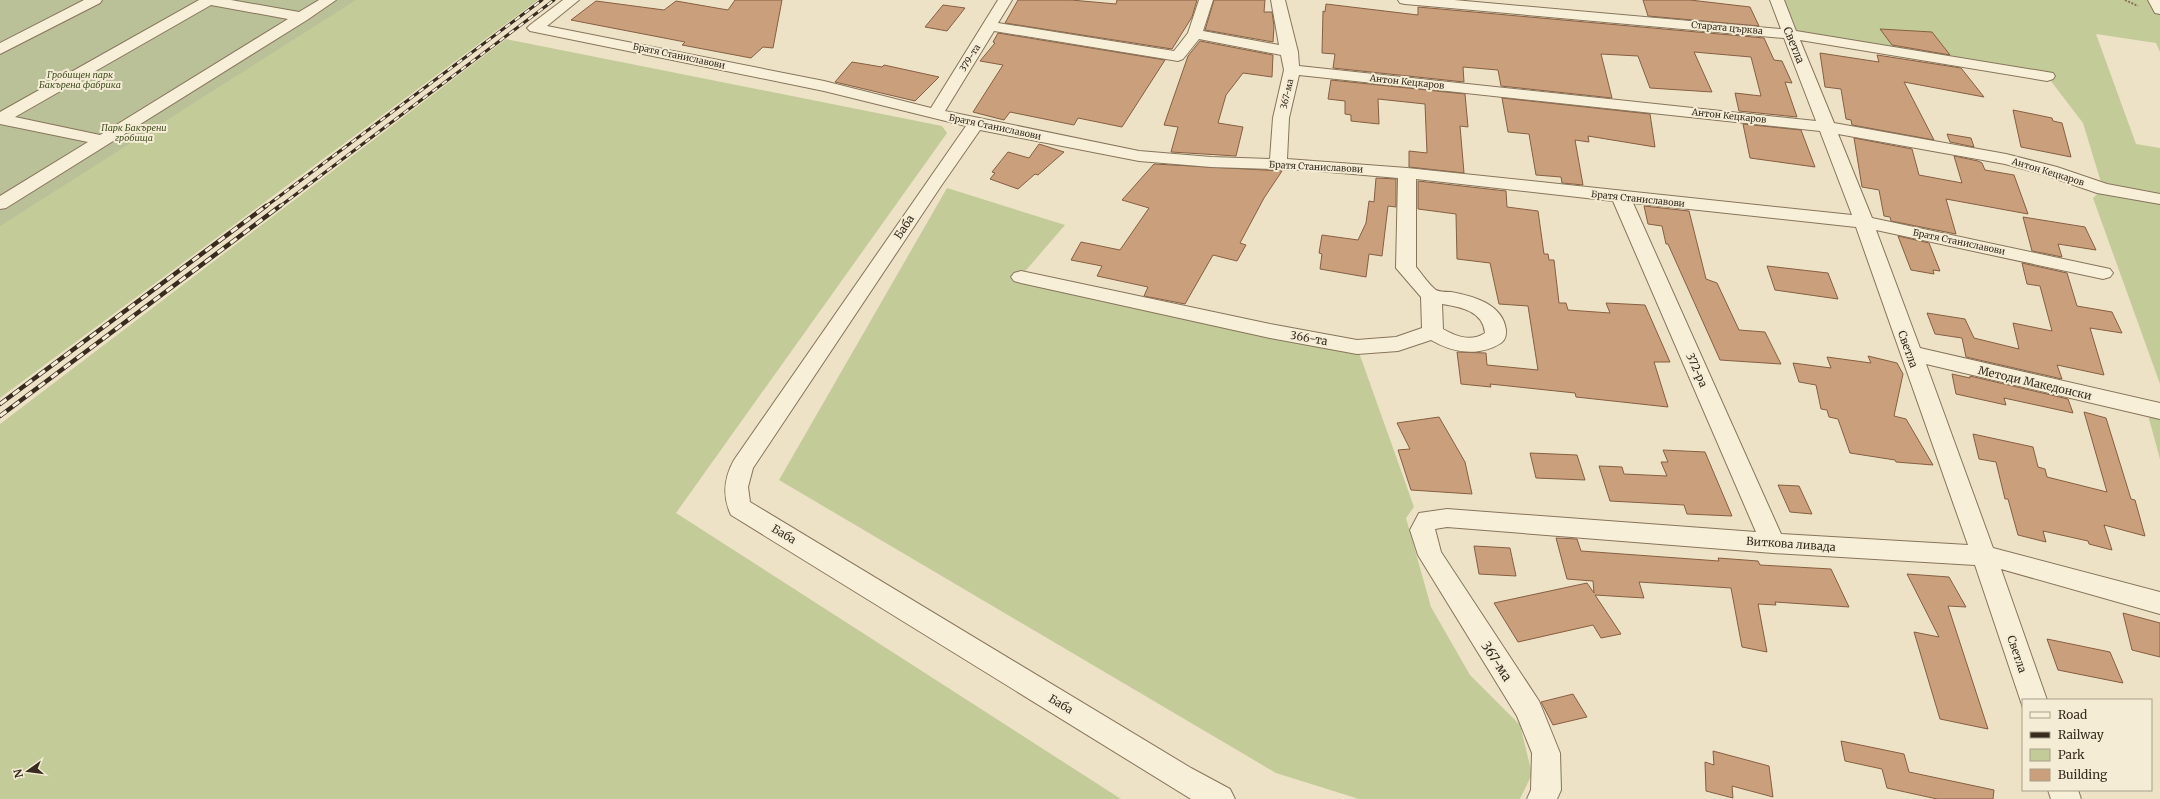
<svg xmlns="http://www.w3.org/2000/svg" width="2160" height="799" viewBox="0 0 2160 799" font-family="Merriweather,serif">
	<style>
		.green { fill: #c3cb99 }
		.cemetery { fill: #bac098 }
		.building { fill: #ca9f7c; stroke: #865f42 }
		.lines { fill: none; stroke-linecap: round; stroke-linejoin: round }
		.minor-casing { stroke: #87745c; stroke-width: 2 }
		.path { stroke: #87745c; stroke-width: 2; stroke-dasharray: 2 1.5; stroke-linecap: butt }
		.minor { fill: #f8efd8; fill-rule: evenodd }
		.rail-far1-casing { stroke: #382c1f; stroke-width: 3 }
		.rail-casing { stroke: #382c1f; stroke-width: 4.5 }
		.rail-far1 { stroke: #f4ecd5; stroke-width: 2; stroke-dasharray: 6; stroke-linecap: butt }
		.rail { stroke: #f4ecd5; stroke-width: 3; stroke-dasharray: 8; stroke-linecap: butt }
		.labels { text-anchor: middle; stroke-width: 4; stroke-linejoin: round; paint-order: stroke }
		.far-street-label { font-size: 9px; fill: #382c1f; stroke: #f4ecd5 }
		.far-park-label { font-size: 9px; font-style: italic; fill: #475426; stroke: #f4ecd5 }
		.street-label { font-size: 11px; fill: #382c1f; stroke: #f4ecd5 }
		.near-street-label { font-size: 13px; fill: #382c1f; stroke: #f4ecd5 }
	</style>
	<rect width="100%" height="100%" fill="#ede2c5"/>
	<path class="green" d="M0,0h538l-538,398z
		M1777,0h378l5,10v42l-4,-9 -60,-9 40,110 24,4v236l-67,-186 10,-9 -20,-66 -36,-47 -257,-42z
		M506,39l436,87 5,7 -271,380 445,286h-1121v-375z
		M947,188l118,37 -44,51 336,71 57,160 -8,11 25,89 39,68 50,50 12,49 -12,25h-161l-83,-26 -497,-293z
		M2146,408l14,3v48z"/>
	<path class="cemetery" d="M0,0h356l-356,226z"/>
	<path class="building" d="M735,0h47l-9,48 -10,-1 -12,11 -69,-13 3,-3 -114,-22 25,-19 68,9 12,-9 52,9z
		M1018,0h53l45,4 1,-4h80l-5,17 -20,32 -167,-26z
		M1214,0h51l-1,12h8l2,14 -1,16 -68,-12z
		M1643,0h47l60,7 9,19 -111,-10z
		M1326,4l92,11v-8l346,31 10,22 8,1 10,22 -7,-1 12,35 -58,-6 -4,-18 26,3 -10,-39 -57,-5 18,40 -62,-4 -12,-32 -37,-2 11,44 -111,-12 -3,-16 -35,-3 1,15 -131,-14 2,-14 -13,-1 1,-42 2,1z
		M943,5l22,3 -18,23 -22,-4z
		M1880,29l52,3 18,23 -58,-10z
		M998,33l167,27 -43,67 -44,-9 -4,7 -64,-13 -6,8 -31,-8 30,-47 -23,-4 15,-18 -2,-1z
		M1200,41l73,14 -1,22 -29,-4 -17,22 -8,28 25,4 -7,29 -65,-4 7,-25 -14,-2 24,-69z
		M1820,53l59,9 -2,-7 84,13 23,29 -80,-15 30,58 -82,-15 -1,-5 -5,-1 -5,-30 -16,-2z
		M852,62l30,5 2,-2 55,12 -24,24 -80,-19z
		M1331,80l134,14 3,33 -8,-1 4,47 -55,-6v-16l18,2 -2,-49 -47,-5 1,25 -28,-3v-6l-6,-1v-13l-17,-2z
		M1502,98l148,16 5,33 -67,-11 1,6 -14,-2 8,45 -21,-2 -1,-6 -25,-2 -7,-41 -21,-2z
		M2013,110l39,8 1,3 9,2 9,34 -50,-10z
		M1743,124l58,6 14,37 -65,-9z
		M1947,134l24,4 3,9 -24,-5z
		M1854,138l58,11 7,26 43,8 -8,-27 24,5 4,2 3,7 29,5 14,39 -82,-15 10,35 -65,-13 -1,-4 -6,-1 -5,-26 -17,-3z
		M1039,144l25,8 -26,23 -3,-1 -17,15 -28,-10 5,-6 -3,-1 16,-20 21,6z
		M1154,164l128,7 -18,27 -24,45 6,2 -9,16 -24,-6 -28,49 -41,-8 4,-9 -51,-11 5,-10 -31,-6 10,-18 39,8 29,-42 -27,-8z
		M1376,178l20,1v28l-8,-1 -6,50 -13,-2 -3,23 -46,-8 2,-15 -3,-1 3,-18 36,5 8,-17 3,-22 5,1z
		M1418,181l88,10 1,16 31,4 6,43h4l1,6h5l5,43h7l2,7 42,3 -4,-10 39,2 25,57h-16l14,45 -92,-10 -1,-4 -85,-9 1,3 -30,-3 -4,-32 29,1 1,12 51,5 -10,-64 -29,-2 -9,-41 -33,-4 -1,-45 -38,-5z
		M1644,206l45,5 17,68 11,4 22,47 26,2 16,32 -61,-4 -52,-116h-2l-4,-18 -14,-2z
		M2023,217l62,10 11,23 -38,-6 4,13 -30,-6z
		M1898,236l31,7 11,28 -7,-1 1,4 -23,-4z
		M2022,263l45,10 10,33 35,6 10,21 -32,-5 14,47 -47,-10 5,14 -96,-22 -4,-19 -27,-4 -8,-21 38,6 9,19 45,11 -6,-26 39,8 -12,-45 -13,-2z
		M1767,266l61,7 10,26 -63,-9z
		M1868,356l29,7 6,11 -9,42 12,3 27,46 -37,-3 -1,-2 -45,-7 -12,-34 -9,-2 -2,-7 -6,-1 -5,-24 -17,-3 -6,-19 38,5 -4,-11 44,6z
		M1952,374l18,4v-2l98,23 5,14 -69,-15 2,7 -50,-11z
		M2084,412l22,6 25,81 4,1 10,36 -41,-11 8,25 -23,-6 -1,-3 -45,-10 3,11 -28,-7 -10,-36h-3l-9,-37 -17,-3 -6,-25 60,13 5,20 7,2 2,8 60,15z
		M1439,417l26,45 7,32 -61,-4 -13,-40 12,-1 -13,-26z
		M1663,450l42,2 27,64 -45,-2 -3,-9 -74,-4 -11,-35 23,1 2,7 43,2 -6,-14h7z
		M1530,453l47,2 8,25 -49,-2z
		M1778,485l21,1 13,28 -22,-2z
		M1556,538l21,1 4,12 138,10 -1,-3 40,3 2,4 71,4 18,38 -74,-5 1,3 -18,-1 9,48 -25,-5 -11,-59 -92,-6 5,16 -49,-3 26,39 -20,4 -8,-13 -75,17 -24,-39 93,-20 7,10 -1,-12 -26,-2z
		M1474,546l36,2 6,28 -37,-2z
		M1907,574l42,3 17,30 -18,-1 40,123 -48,-10 -26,-87 25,5z
		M2123,613l37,10v34l-28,-7z
		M2047,639l63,13 13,31 -65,-13z
		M1573,694l14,23 -34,8 -12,-23z
		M1841,741l63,13 5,18 85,18 -1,9h-56l-50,-11 -5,-19 -37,-8z
		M1713,751l56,15 4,31 -41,-11 1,12 -27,-7 -1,-29 9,3z"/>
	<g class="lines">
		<defs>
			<path id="minor" d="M84,0h18l-2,3 -100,51v-11z
				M199,0h32l68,12 20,-12h17l-29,20 -301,188 -6,1v-13l88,-54 -88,-18v-12zM211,5l77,14 -188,116 -85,-18z
				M563,0h16l-32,26 277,55 107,27 67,-108h14l-14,23 176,28 14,-18 11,-33h14l-10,31 76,14 -8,-45h14l13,52 1,14 517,55 -32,-83 -379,-34 -5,-1 -2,-3h56l327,29 -11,-29h14l12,31 257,42 2,3 -2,3 -6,2 -247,-41 34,83 172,31 51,13 50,17 53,10v10l-63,-11 -52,-18 -40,-11 -167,-30 34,84 238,51 3,4 -3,4 -7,2 -227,-49 44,118 240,55v16l-234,-55 67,184 167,44v22l-159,-45 46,131h-24v8l-48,-143 -202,-12 -326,-26 -12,2 6,23 98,149 21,52 1,37 -4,9h-30l4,-9 1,-37 -15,-37 -99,-161 -8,-25 9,-17 28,-4 309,23 -143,-331 -197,-22v88c6,7 13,18 20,23 4,2 11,2 15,2 22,4 52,12 55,38 0,5 0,9 -5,13 -22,14 -48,10 -70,-3l-33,11 -41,3 -87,-16 -249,-55 -7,-2 -3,-4 3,-4 7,-2 249,53 87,16 39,-3 26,-9 -1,-31 -25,-29 2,-90 -91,-8 -96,-3 -72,-6 -159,-31 -39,56 -188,282 -5,19 2,15 441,266 39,21 5,10h-44l-460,-284c-9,-19 -7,-37 3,-55l232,-334 -142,-35 -294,-60 -3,-3 3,-3zM994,31l184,30 5,-2 16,-20 82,16 3,15 -11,48 -3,41 -59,-2 -72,-6 -194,-40zM1299,75l521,56 32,84 -445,-47 -120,-9 2,-41zM1633,203l223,24 112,318 -187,-11zM1442,304c19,3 41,7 43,29 -14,9 -28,4 -42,-4z
				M2148,0h12v14l-5,-1z
				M2048,790h30l3,9h-30z"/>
		</defs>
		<use href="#minor" class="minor-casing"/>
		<path class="path" d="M2125,0l13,6"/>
		<use href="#minor" class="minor"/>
		<defs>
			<path id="rail-far1" d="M265,207l277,-207
				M279,207l275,-207"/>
			<path id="rail" d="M0,404l266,-198
				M0,416l280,-210"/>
		</defs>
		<use href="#rail-far1" class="rail-far1-casing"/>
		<use href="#rail" class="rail-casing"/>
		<use href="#rail-far1" class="rail-far1"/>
		<use href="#rail" class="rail"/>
	</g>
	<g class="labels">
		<g class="far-street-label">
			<text transform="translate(1727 28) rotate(5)" y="3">Старата църква</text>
			<text transform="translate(679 56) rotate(12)" y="3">Братя Станиславови</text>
			<text transform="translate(970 58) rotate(-58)" y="3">379-та</text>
			<text transform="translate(1407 82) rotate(6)" y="3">Антон Кецкаров</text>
			<text transform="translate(1287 94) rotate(-77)" y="3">367-ма</text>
			<text transform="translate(1729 116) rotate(6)" y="3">Антон Кецкаров</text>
			<text transform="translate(995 127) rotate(12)" y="3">Братя Станиславови</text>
			<text transform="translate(1316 167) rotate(3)" y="3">Братя Станиславови</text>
			<text transform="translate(2048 172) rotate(17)" y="3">Антон Кецкаров</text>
			<text transform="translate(1638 199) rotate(6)" y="3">Братя Станиславови</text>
			<text transform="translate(1959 242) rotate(12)" y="3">Братя Станиславови</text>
		</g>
		<g class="far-park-label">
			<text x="80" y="78">Гробищен парк<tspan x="80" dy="10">Бакърена фабрика</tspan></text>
			<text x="134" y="131">Парк Бакърени<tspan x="134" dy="10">гробища</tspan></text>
		</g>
		<g class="street-label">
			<text transform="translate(1794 45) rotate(68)" y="4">Светла</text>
			<text transform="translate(904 227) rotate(-56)" y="4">Баба</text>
			<text transform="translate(1309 338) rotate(10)" y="4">366-та</text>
			<text transform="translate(1908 349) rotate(70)" y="4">Светла</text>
			<text transform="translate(1697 370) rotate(66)" y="4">372-ра</text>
			<text transform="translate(2035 383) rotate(13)" y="4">Методи Македонски</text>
			<text transform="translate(784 534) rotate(31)" y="4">Баба</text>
			<text transform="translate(1791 544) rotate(4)" y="4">Виткова ливада</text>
			<text transform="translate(2017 654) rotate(71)" y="4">Светла</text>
			<text transform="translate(1061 704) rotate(31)" y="4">Баба</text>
		</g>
		<g class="near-street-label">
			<text transform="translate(1497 661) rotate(57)" y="5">367-ма</text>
		</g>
	</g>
	<rect x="2022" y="699" width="130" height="92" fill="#f4ecd5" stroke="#a99f8c"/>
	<rect x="2030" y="712" width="20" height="6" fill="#f8efd8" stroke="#a99f8c"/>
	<text x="2058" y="719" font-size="12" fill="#382c1f">Road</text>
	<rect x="2030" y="732" width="20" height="6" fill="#382c1f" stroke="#a99f8c"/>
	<text x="2058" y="739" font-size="12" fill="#382c1f">Railway</text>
	<rect x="2030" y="749" width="20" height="12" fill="#c3cb99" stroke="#a99f8c"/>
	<text x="2058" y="759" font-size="12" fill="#382c1f">Park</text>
	<rect x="2030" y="769" width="20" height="12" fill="#ca9f7c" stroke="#a99f8c"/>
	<text x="2058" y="779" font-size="12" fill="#382c1f">Building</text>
	<g transform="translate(28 771) rotate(256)" stroke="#f4ecd5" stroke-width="3" paint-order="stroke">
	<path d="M0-3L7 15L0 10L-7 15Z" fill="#382c1f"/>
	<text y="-6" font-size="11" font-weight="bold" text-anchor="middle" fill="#382c1f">N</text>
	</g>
</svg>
